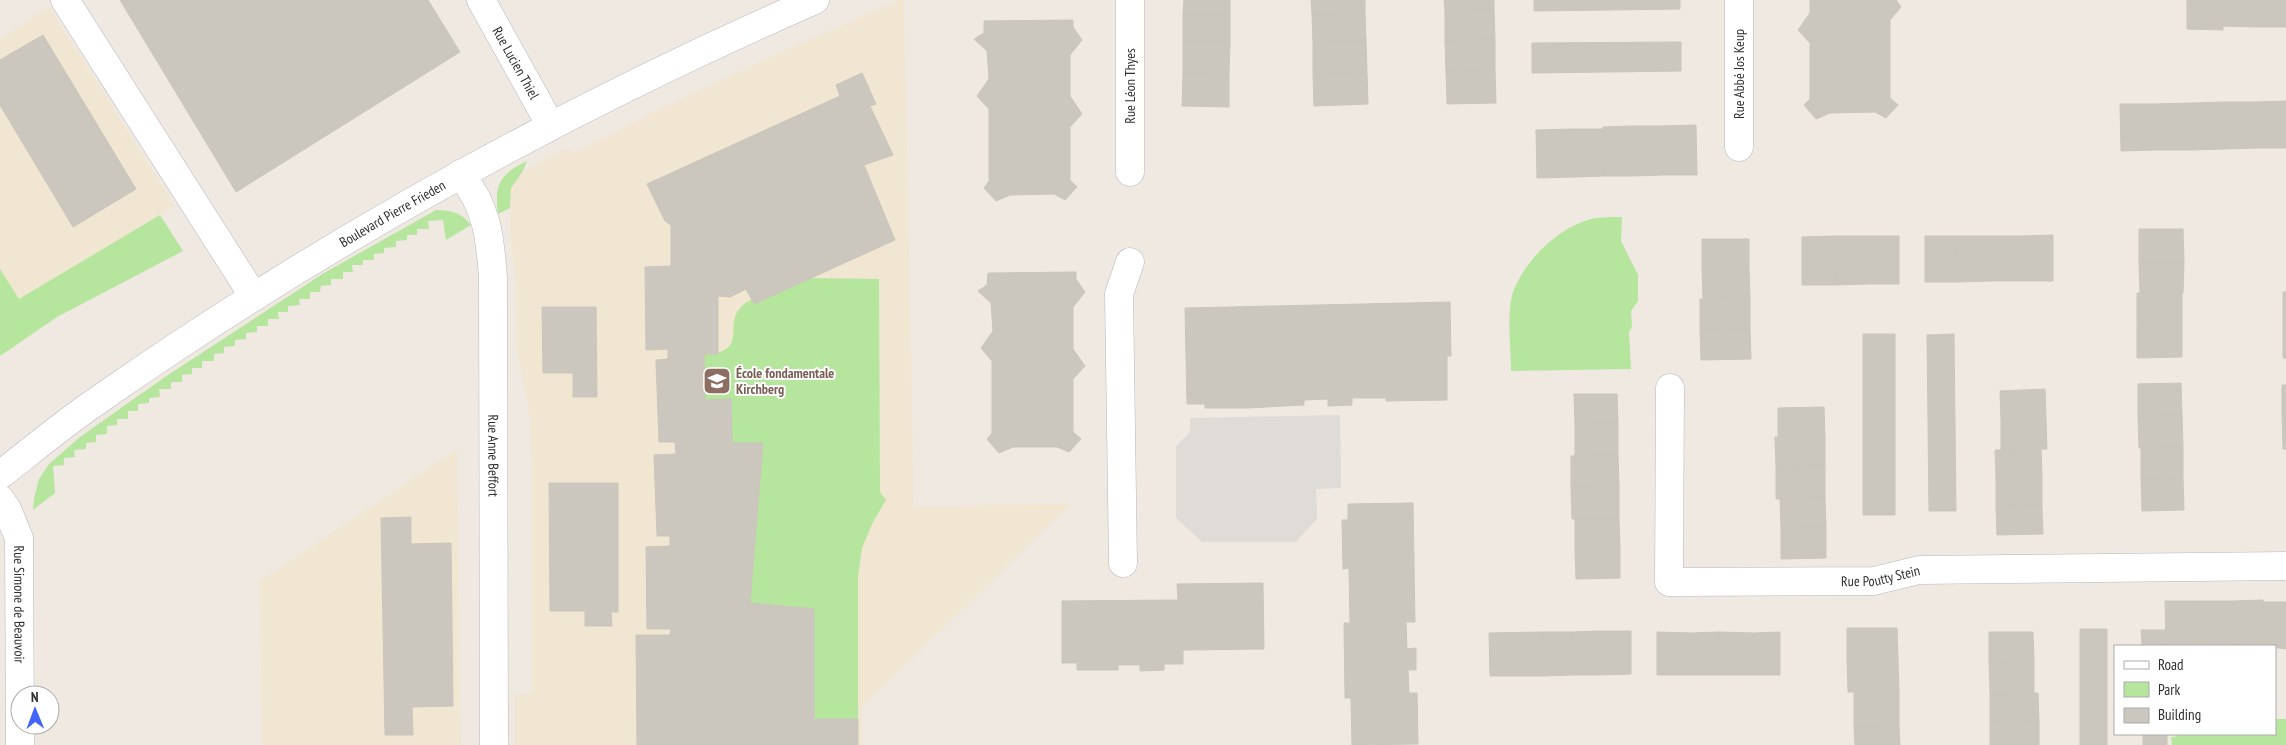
<svg xmlns="http://www.w3.org/2000/svg" width="2286" height="745" viewBox="0 0 2286 745" font-family="'PT Sans Narrow',sans-serif">
	<style>
		.education { fill: #f0e6d1 }
		.green { fill: #b6e59e }
		.plaza { fill: #dfdcd8 }
		.building { fill: #cbc7bf; stroke: #cbc5ba }
		.lines { fill: none; stroke-linecap: round; stroke-linejoin: round }
		.street-casing { stroke: #b4b7c1; stroke-width: 29 }
		.secondary-casing { stroke: #b4b7c1; stroke-width: 29 }
		.street { stroke: #fff; stroke-width: 28 }
		.secondary { stroke: #fff; stroke-width: 28 }
		.labels { text-anchor: middle; stroke-width: 4; stroke-linejoin: round; paint-order: stroke }
		.street-label { font-size: 14px; fill: #2e2e2e; stroke: #fff }
		.education-label { font-size: 14px; font-weight: bold; fill: #785e54; stroke: #fff; text-anchor: start }
	</style>
	<rect width="100%" height="100%" fill="#efe9e1"/>
	<path class="education" d="M900,0h4l10,506 157,-2 -209,203 1,38h-348v-51l17,-1v-228l-3,-55 -12,-58 -1,-65 -6,-59 1,-40 12,-17 42,-22 11,3 90,-46 135,-63z
		M49,6l126,200 -156,93 -19,-30v-229z
		M457,449l4,296h-199l-2,-164z"/>
	<path class="green" d="M527,161l-4,10 -12,17 -1,20 -12,6c-4,-30 2,-40 29,-53z
		M436,210c15,0 26,3 35,15l-25,15 -3,-20 -15,1 1,8h-12v6h-10v5l-11,1v6l-12,1v5l-10,1v6h-11v5h-11l1,7h-10v7h-12v6l-10,1 -1,6h-10v7h-11l1,6 -12,1v6h-10l1,7h-11v7h-11v6l-11,1v6l-11,1v6l-11,1v6l-10,1v7h-12v7h-10v6l-10,1v7h-11v7h-12l1,8 -11,1v5l-11,1v7h-10v8h-11v6l-10,1v8l-11,1v7l-10,1v6l-12,1 1,7 -11,1v7l-11,1 2,27 -22,17 1,-12 5,-19 10,-15 31,-27 85,-60 159,-104z
		M160,215l23,36 -126,66 -57,39v-87l19,30z
		M1622,217l-1,24 17,34v26l-7,10 1,16 -3,5 2,37 -120,2c0,-21 -5,-64 3,-81 12,-31 44,-62 77,-71 9,-2 21,-2 31,-2z
		M809,278l70,1 1,213 6,8 -13,22 -11,26 -4,29v142h-44v-110l-64,-6 13,-160h-31l-1,-44 -26,1 -1,-46c46,-1 19,-29 37,-47 11,-12 52,-23 68,-29z
		M2275,719h11v26h-114l-1,-8h4l1,-3h99z"/>
	<path class="plaza" d="M1340,415l1,73 -25,1 1,30 -21,23h-94l-26,-24v-72l14,-14v-14z"/>
	<path class="building" d="M120,0h308l32,52 -224,140z
		M1184,0h46v14h-47z
		M1311,0h54v13l-53,1z
		M1444,0h50v10l-49,1z
		M1534,0h146v9l-146,2z
		M1810,0h86l5,7 -11,13v78l8,7 -12,13 -11,-6 -45,1 -14,6 -12,-14 6,-6v-56l-12,-13 12,-17z
		M2187,0h36v30l-36,-1z
		M2223,0h34v27l-35,-1z
		M2257,0h29v27h-29z
		M1494,10l1,29 -50,2v-30z
		M1365,13l1,28 -53,2 -1,-29z
		M1183,14h47v28l-47,-1z
		M1073,20v7l9,13 -12,15v41l12,18 -12,13v53l7,7 -12,13 -11,-6 -44,1 -14,6 -12,-13 5,-7v-72l-12,-13 12,-17 -2,-28 -13,-12 10,-6v-12z
		M43,35l93,154 -63,38 -73,-122v-45z
		M1495,39v30l-49,2 -1,-30z
		M1183,41l47,1 -1,33 -46,-1z
		M1366,41l1,31 -54,2v-31z
		M1681,42v29l-149,2v-30z
		M1495,69l1,34 -49,1 -1,-33z
		M1367,72l1,32 -54,2 -1,-32z
		M862,73l14,31 -6,2 23,49 -29,10 31,75 -141,64 -8,-15 -16,8 -12,-1v58h-14l1,46 26,-1 1,44h31l-13,160 64,6v110h44v26h-221l-1,-110h34l1,-6h-24l-1,-82 24,-1v-10h-13l-3,-81 22,-1 -1,-12h-16l-3,-82 12,-1v-10l-22,1 -1,-83 26,-1v-41l-6,-4 -18,-37 193,-88 -4,-11z
		M1183,74l46,1v32l-47,-1z
		M2286,101v47h-29l-1,-46z
		M2223,102h33l1,46 -33,1z
		M2223,102l1,47 -31,1 -1,-47z
		M2192,103l1,47h-39l-1,-46z
		M2120,104h33l1,46 -33,1z
		M1696,125l1,50h-34l-1,-49z
		M1631,126h31l1,49 -31,1z
		M1631,126l1,50h-28l-1,-49z
		M1572,129l1,48 -36,1 -1,-48z
		M1572,129h31l1,47 -31,1z
		M2139,229h44l1,33h-45z
		M2053,235v46h-30v-45z
		M1835,236l1,49h-34v-48z
		M1835,236h33v48l-32,1z
		M1868,236h31v48h-31z
		M1925,236h31l1,46h-32z
		M1956,236h36v45l-35,1z
		M1992,236h31v45h-31z
		M1702,239h47v30h-47z
		M2139,262h45l-1,31h-43z
		M1702,269h47l1,29h-47z
		M1076,272v7l9,13 -12,15v42l12,17 -12,13v53l8,7 -12,13 -12,-5h-44l-14,6 -12,-14 5,-6v-72l-11,-13 12,-17 -2,-28 -13,-12 9,-6 1,-12z
		M2283,292h3v32h-3z
		M2137,293h45v31h-45z
		M1750,298v31l-50,1v-31z
		M1450,302l1,54h-4v44l-61,1v-3h-34v7l-24,1v-7l-24,1v5l-56,3h-43v-4h-18l-2,-96z
		M542,307h54l1,90h-24v-24h-30z
		M2137,324h45v33l-45,1z
		M2283,324h3v34h-3z
		M1750,329l1,30 -50,1 -1,-30z
		M1863,334h32v181h-32z
		M1954,334l2,177h-27l-2,-176z
		M2181,383l1,32 -44,1v-32z
		M2282,385h4v29h-4z
		M2045,389l1,30 -45,1 -1,-29z
		M1574,394h43l1,29 -43,1z
		M1824,407l1,29 -47,1v-29z
		M2282,414h4v35h-3z
		M2182,415l1,32 -44,1 -1,-32z
		M2046,419l1,30 -46,1v-30z
		M1618,423v32l-43,1v-32z
		M1825,436v30l-49,1 -1,-30z
		M2183,447v31l-42,1v-31z
		M2041,449l1,26 -46,1 -1,-26z
		M1618,455l1,30 -48,1v-30z
		M1825,466v32l-49,1v-32z
		M2042,475v31l-46,1v-31z
		M2183,478l1,32 -42,1 -1,-32z
		M549,483h69v129h-7l1,14h-27v-15h-35z
		M1619,485v34h-47l-1,-33z
		M1825,498l1,29 -45,1 -1,-29z
		M1413,503l2,119h-9l1,27 9,-1v22h-8l1,23h8l1,51 -66,1 -1,-47h-6l-1,-75h6l-1,-55 -6,1 -1,-49h6v-16z
		M2042,506l1,28 -46,1 -1,-28z
		M411,517v27l40,-1 2,163 -41,1 1,28h-28l-4,-217z
		M1575,519h44l1,28 -45,1z
		M1826,527v31l-45,1v-31z
		M1620,547v31l-44,1 -1,-31z
		M1263,583l1,66 -81,1v14h-19v6l-24,1v-6h-22v5h-41v-7h-15v-62l116,-1 -1,-16z
		M2263,600l1,46h-31v-45z
		M2165,601h34l1,45h-34z
		M2199,601h34v45h-33z
		M2263,602h23v47l-22,-3z
		M1847,628h50l1,31h-51z
		M2080,629h27v116h-27z
		M2141,630h25v16h-24z
		M1598,631v44h-26v-43z
		M1598,631h33v43l-33,1z
		M1542,632l1,44h-53l-1,-43z
		M1542,632h30v43l-29,1z
		M1657,632l35,1v42h-35z
		M1718,632l35,1v42h-35z
		M1718,632v43h-26v-42z
		M1780,632v43h-27v-42z
		M1989,632h44l1,29 -45,1z
		M1847,659h51l1,32 -51,1z
		M2034,661v32l-44,1 -1,-32z
		M1899,691v34l-45,1v-34z
		M2038,693l1,28 -49,1v-28z
		M2039,721v24h-49v-23z
		M1899,725l1,20h-45l-1,-19z
		M2143,734h24v11h-24z"/>
	<g class="lines">
		<defs>
			<g id="street">
				<path d="M65,0l189,297"/>
				<path id="s1" d="M481,0l70,126"/>
				<path d="M1739,0v147"/>
				<path d="M1130,172v-172"/>
				<path id="s2" d="M460,174c27,32 30,63 33,103l1,468"/>
				<path id="s3" d="M1670,388l-1,194 205,-1 45,-11 367,-4"/>
				<path id="s4" d="M0,499l7,10 12,29 1,207"/>
				<path d="M1123,563l-4,-269 11,-32"/>
			</g>
			<g id="secondary">
				<path id="s5" d="M0,475c31,-24 62,-50 94,-72 226,-158 469,-293 721,-403"/>
			</g>
		</defs>
		<use href="#street" class="street-casing"/>
		<use href="#secondary" class="secondary-casing"/>
		<use href="#street" class="street"/>
		<use href="#secondary" class="secondary"/>
	</g>
	<defs>
		<symbol id="school-square" viewBox="-11 -11 22 22"><rect x="-9" y="-9" width="18" height="18" rx="4" fill="#8d6e63" stroke="#fff"/><path d="M0-5L7-2L0 1L-7-2ZM-4 1L0 2.5L4 1V4Q0 6-4 4Z" fill="#fff"/></symbol>
	</defs>
	<g fill-rule="evenodd">
		<use href="#school-square" x="701" y="365" width="32" height="32"/>
	</g>
	<g class="labels">
		<g class="street-label">
			<text dy="5" stroke="none"><textPath href="#s1" startOffset="72">Rue Lucien Thiel</textPath></text>
			<text transform="translate(1739 74) rotate(-90)" y="5">Rue Abbé Jos Keup</text>
			<text transform="translate(1130 86) rotate(-90)" y="5">Rue Léon Thyes</text>
			<text dy="5" stroke="none"><textPath href="#s5" startOffset="472">Boulevard Pierre Frieden</textPath></text>
			<text dy="5" stroke="none"><textPath href="#s2" startOffset="289">Rue Anne Beffort</textPath></text>
			<text dy="5" stroke="none"><textPath href="#s3" startOffset="406">Rue Poutty Stein</textPath></text>
			<text dy="5" stroke="none"><textPath href="#s4" startOffset="110">Rue Simone de Beauvoir</textPath></text>
		</g>
		<g class="education-label">
			<text x="736" y="378">École fondamentale<tspan x="736" dy="16">Kirchberg</tspan></text>
		</g>
	</g>
	<rect x="2114" y="645" width="162" height="90" fill="#ffffff" stroke="#ababab"/>
	<rect x="2124" y="661" width="25" height="8" fill="#ffffff" stroke="#ababab"/>
	<text x="2158" y="670" font-size="15" fill="#2e2e2e">Road</text>
	<rect x="2124" y="682" width="25" height="15" fill="#b6e59e" stroke="#ababab"/>
	<text x="2158" y="695" font-size="15" fill="#2e2e2e">Park</text>
	<rect x="2124" y="708" width="25" height="15" fill="#cbc7bf" stroke="#ababab"/>
	<text x="2158" y="720" font-size="15" fill="#2e2e2e">Building</text>
	<g transform="translate(35 710) rotate(359)"><circle r="24" fill="#ffffff" stroke="#ababab"/>
	<path d="M0-4L9 19L0 12L-9 19Z" fill="#4264fb"/>
	<text y="-8" font-size="14" font-weight="bold" text-anchor="middle" fill="#2e2e2e">N</text>
	</g>
</svg>
